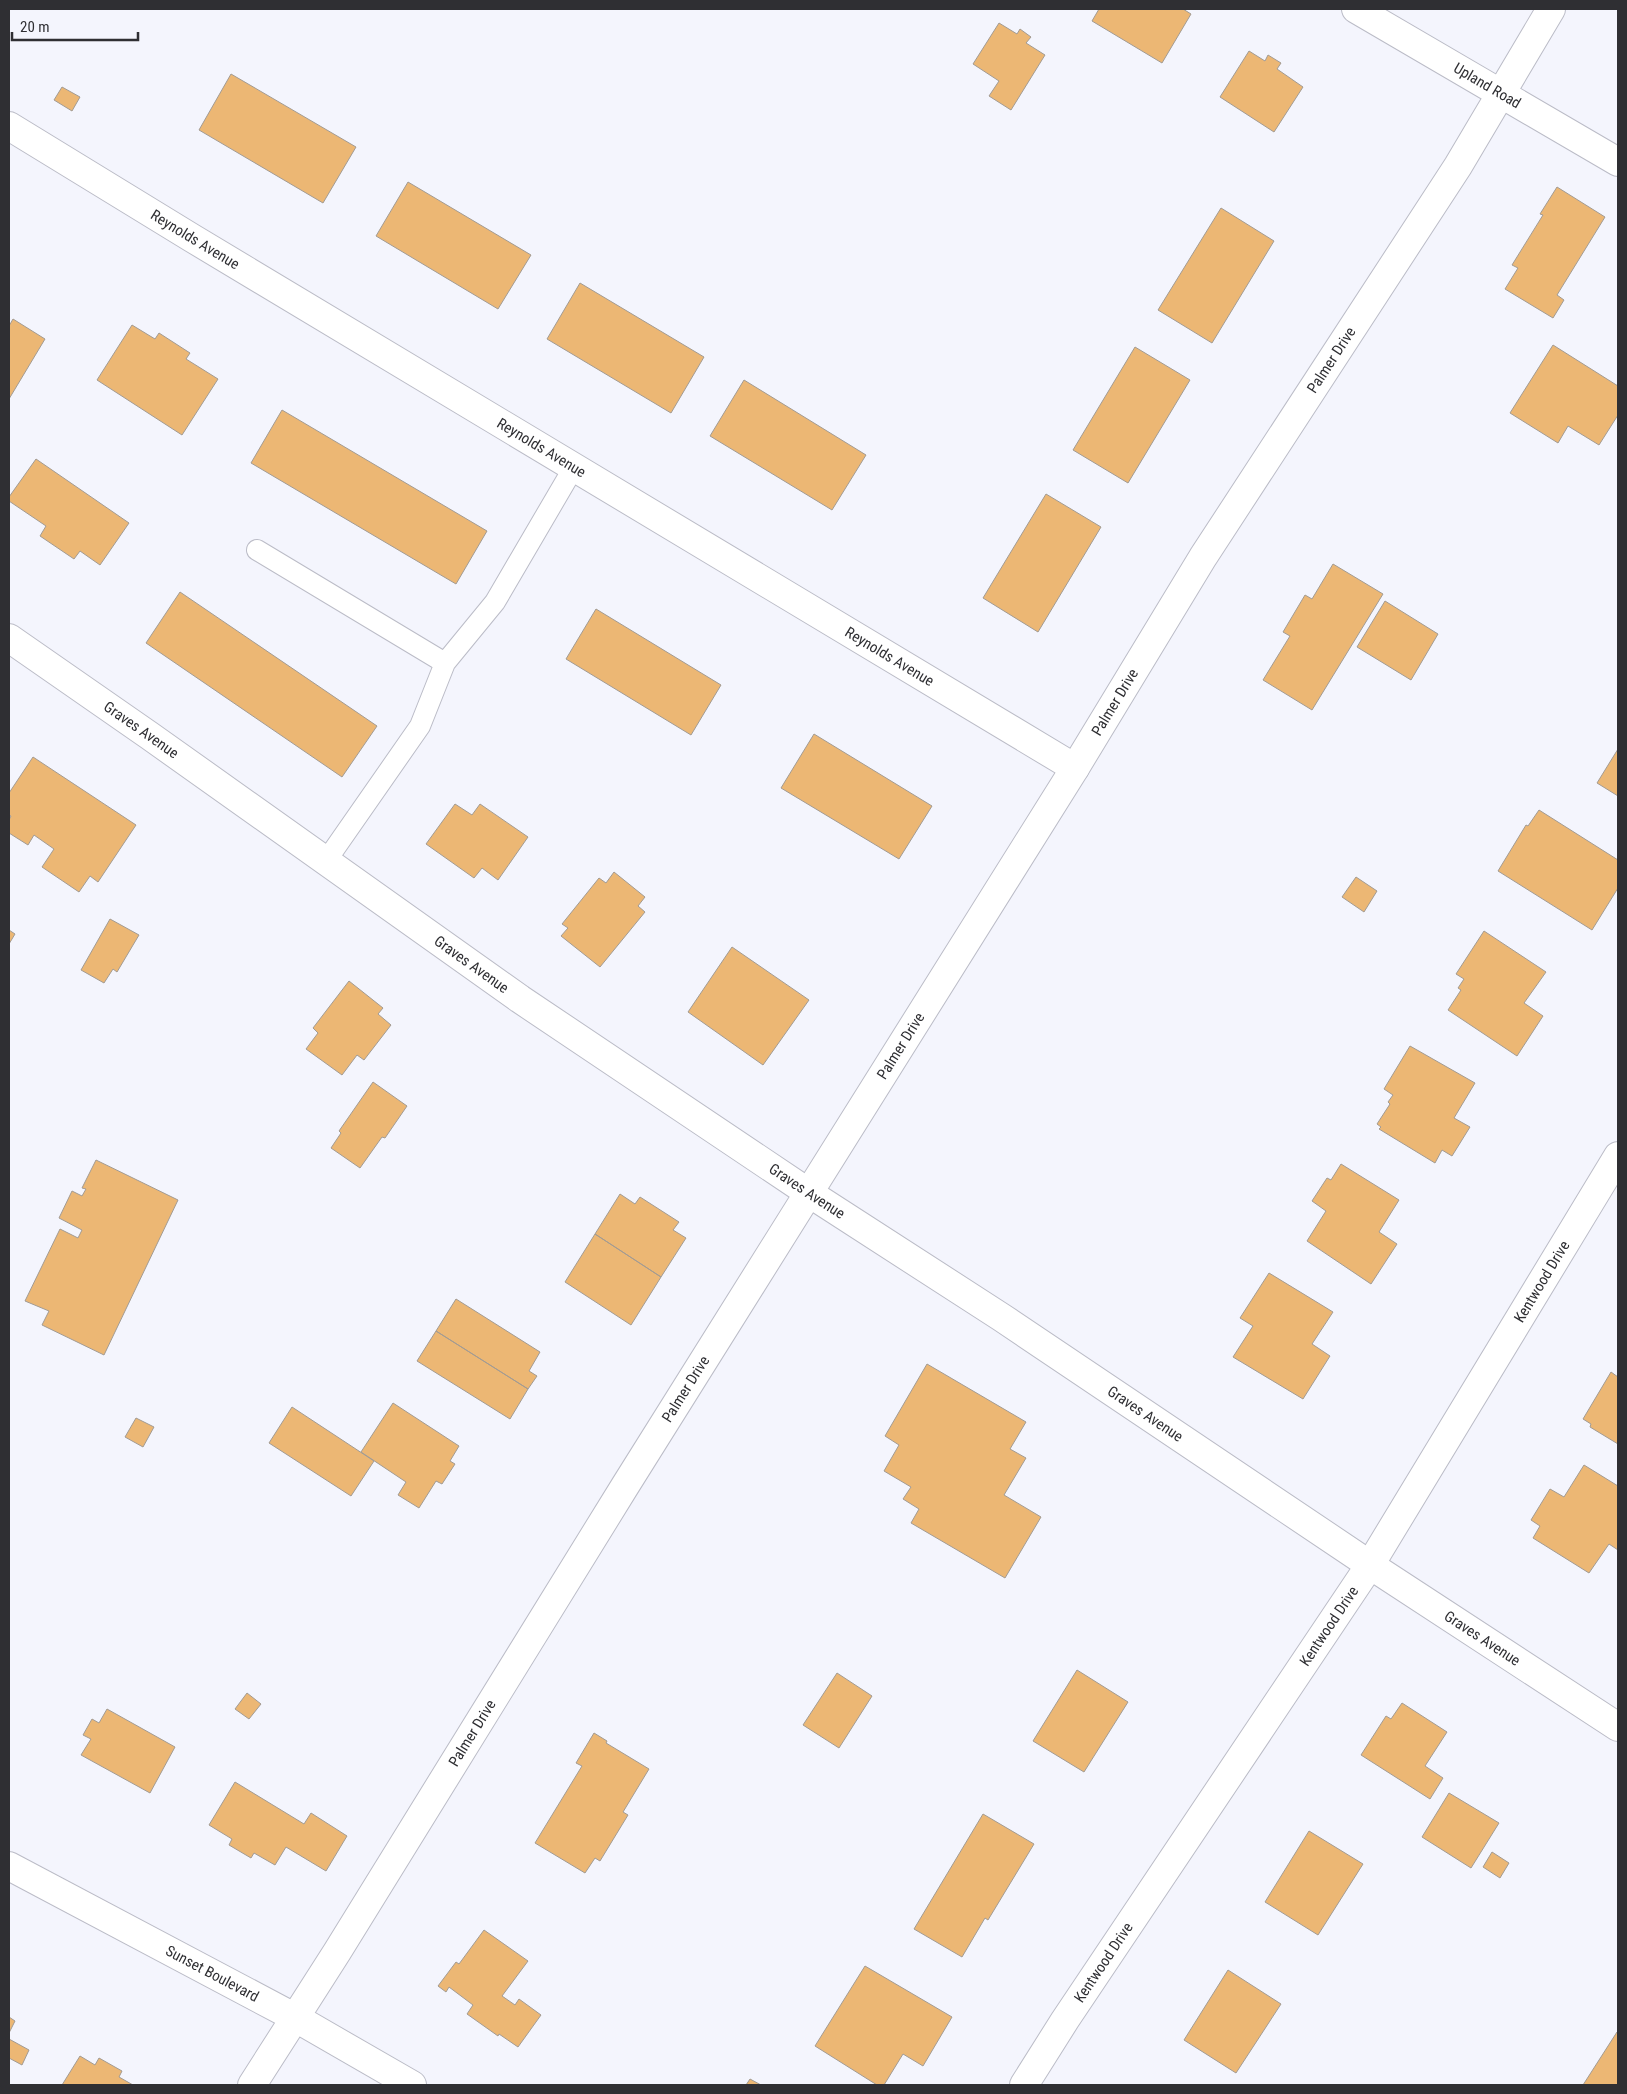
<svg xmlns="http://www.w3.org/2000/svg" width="1627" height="2094" viewBox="0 0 1627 2094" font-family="'Roboto Condensed',sans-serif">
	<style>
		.building { fill: #ecb774; stroke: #a29b93 }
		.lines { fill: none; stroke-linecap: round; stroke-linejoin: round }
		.lane-casing { stroke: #bbbcc7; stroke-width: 22 }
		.street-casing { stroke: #bbbcc7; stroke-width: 30 }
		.secondary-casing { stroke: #bbbcc7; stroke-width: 30 }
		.lane { stroke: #fff; stroke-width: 20 }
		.street { stroke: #fff; stroke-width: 28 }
		.secondary { stroke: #fff; stroke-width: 28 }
		.labels { text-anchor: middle; stroke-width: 4; stroke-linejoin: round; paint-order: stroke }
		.street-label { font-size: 15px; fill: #2f2f33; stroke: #f4f5fd }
	</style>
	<rect width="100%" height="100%" fill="#f4f5fd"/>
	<path class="building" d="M1099,9h84l8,5 -29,49 -70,-42z
		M999,23l18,11 3,-5 11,8 -5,6 19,12 -34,55 -22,-14 10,-15 -26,-17z
		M1249,51l16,10 3,-6 13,8 -4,6 26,18 -29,45 -54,-35z
		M231,74l125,73 -33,56 -124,-73z
		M62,87l18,10 -8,14 -18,-11z
		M408,182l123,73 -33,54 -122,-73z
		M1557,187l48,30 -48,78 7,5 -11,18 -48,-29 13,-21 -6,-3 31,-50 -3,-1z
		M1221,208l53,33 -62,102 -54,-33z
		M580,283l124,74 -33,56 -124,-74z
		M13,319l32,20 -36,60v-73z
		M132,325l23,14 4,-6 31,20 -4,6 32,20 -36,56 -85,-55z
		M1553,345l65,41v29l-19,30 -31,-19 -10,17 -48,-30z
		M1135,347l55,33 -62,103 -55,-33z
		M744,380l122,75 -34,55 -122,-74z
		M282,410l205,121 -31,53 -205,-121z
		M36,459l93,64 -29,42 -20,-14 -6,8 -34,-23 6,-10 -37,-25v-4z
		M1046,494l55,33 -63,105 -55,-34z
		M1333,564l50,30 -71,116 -49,-30 27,-44 -7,-4 22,-37 7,4z
		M180,592l197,134 -35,51 -196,-134z
		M1385,601l53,33 -27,46 -54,-33z
		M596,609l125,76 -30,50 -125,-76z
		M814,734l118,72 -33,53 -118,-71z
		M1618,749v47l-21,-13z
		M33,757l103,68 -38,57 -8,-6 -11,16 -37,-25 12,-18 -20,-14 -6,10 -19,-12v-13l2,-4 -2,-1v-22z
		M455,804l17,11 8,-11 48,33 -30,43 -16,-12 -8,10 -48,-34z
		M1539,810l79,50v28l-26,42 -94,-59 28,-46 2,1z
		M614,872l31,25 -7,9 7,6 -45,55 -39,-31 7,-8 -6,-4 37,-46 7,5z
		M1356,877l21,14 -13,21 -22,-15z
		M110,919l29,16 -22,37 -4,-3 -9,14 -23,-13z
		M9,930l6,4 -6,10z
		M1484,931l62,41 -22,31 19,13 -26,40 -69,-46 13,-20 -3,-2 6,-9 -8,-5z
		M732,947l77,53 -46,65 -75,-53z
		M349,981l34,27 -5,6 13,11 -27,35 -7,-5 -15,20 -36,-26 12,-16 -5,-5z
		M1410,1046l65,37 -21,35 16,9 -18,29 -10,-6 -7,13 -56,-34 2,-2 -4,-3 13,-20 -2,-2 5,-7 -9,-6z
		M373,1082l34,24 -22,32 -3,-1 -22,31 -29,-20 10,-15 -2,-2z
		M96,1160l82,40 -74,155 -62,-30 7,-14 -24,-10 35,-72 18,9 4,-8 -23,-12 13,-27 10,5 4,-7 -4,-1z
		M1341,1164l58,36 -20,32 18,12 -26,40 -64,-43 19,-30 -14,-10 15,-23 4,2z
		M620,1194l15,10 5,-7 39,25 -6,8 13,8 -25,39 -66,-43z
		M595,1234l66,43 -30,48 -66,-43z
		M1269,1273l64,39 -21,32 18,12 -27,43 -70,-42 20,-31 -13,-8z
		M456,1299l84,53 -11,19 8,5 -9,13 -92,-58z
		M436,1331l92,58 -18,30 -93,-58z
		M927,1364l99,58 -16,27 16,9 -22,37 37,22 -36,61 -94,-55 8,-14 -16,-10 8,-12 -27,-16 15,-26 -14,-9z
		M1611,1372l7,5v67l-28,-17 1,-3 -8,-5z
		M393,1403l66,43 -9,15 5,3 -13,20 -6,-3 -17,27 -21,-13 8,-13 -45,-30z
		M292,1407l82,54 -23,35 -82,-53z
		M136,1418l18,9 -11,20 -18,-10z
		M1584,1465l34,21v64l-9,-6 -20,29 -56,-35 7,-12 -9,-6 19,-31 14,8z
		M1077,1670l51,32 -44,70 -51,-31z
		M837,1673l35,23 -33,52 -36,-23z
		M247,1693l14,11 -12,15 -14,-10z
		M1402,1703l45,29 -22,34 18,12 -13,21 -69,-44 25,-39 5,3z
		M107,1709l68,38 -25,46 -69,-38 10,-16 -8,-4 9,-16 7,4z
		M594,1733l13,8 -1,2 43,26 -26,43 5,3 -28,46 -5,-3 -10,15 -50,-30 47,-77 -6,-3z
		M235,1782l69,42 7,-11 36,23 -21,35 -40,-24 -11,18 -21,-12 -3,5 -22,-13 3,-6 -23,-14z
		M1449,1793l50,30 -28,45 -49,-31z
		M983,1814l51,30 -46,76 -3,-2 -23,39 -48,-28z
		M1309,1831l54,33 -45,71 -53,-33z
		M1492,1852l17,11 -9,15 -17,-11z
		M484,1930l44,31 -26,35 13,9 4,-6 22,16 -23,32 -19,-13 -1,2 -31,-22 6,-9 -24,-18 -3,5 -8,-6 18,-24 3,2z
		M865,1966l87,51 -29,49 -20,-12 -19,31h-7l-62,-39z
		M1228,1970l53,34 -45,69 -52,-33z
		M9,2017l6,4 -6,12z
		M1617,2032l1,1v52h-35z
		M9,2039l20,11 -7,15 -13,-7z
		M80,2056l15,9 4,-7 23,13 -3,6 14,8h-71z
		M750,2079l11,6h-15z"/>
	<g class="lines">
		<defs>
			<path id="lane" d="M257,550l188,113
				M326,861l94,-135 25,-63 50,-61 79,-135"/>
			<g id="street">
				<path id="s1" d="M1356,9l262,153"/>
				<path id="s2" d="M9,126l183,112 883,530"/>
				<path id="s3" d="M9,638l141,98 370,263 289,194 192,124 369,248 248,162"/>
				<path id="s4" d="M9,1866l285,151 118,68"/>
				<path id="s5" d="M1024,2085l41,-65 305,-455 248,-409"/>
			</g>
			<g id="secondary">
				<path id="s6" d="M252,2085l85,-133 288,-466 450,-718 128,-211 255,-391 93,-157"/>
			</g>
		</defs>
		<use href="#lane" class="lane-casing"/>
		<use href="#street" class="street-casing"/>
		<use href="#secondary" class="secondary-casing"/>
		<use href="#lane" class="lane"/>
		<use href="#street" class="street"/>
		<use href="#secondary" class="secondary"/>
	</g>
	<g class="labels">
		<g class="street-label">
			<text dy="5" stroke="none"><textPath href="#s1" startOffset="152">Upland Road</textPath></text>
			<text dy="5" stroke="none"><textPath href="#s2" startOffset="218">Reynolds Avenue</textPath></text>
			<text dy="5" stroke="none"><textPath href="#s6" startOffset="2035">Palmer Drive</textPath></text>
			<text dy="5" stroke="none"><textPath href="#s2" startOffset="622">Reynolds Avenue</textPath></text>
			<text dy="5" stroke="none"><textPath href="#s2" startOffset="1028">Reynolds Avenue</textPath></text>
			<text dy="5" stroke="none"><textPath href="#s6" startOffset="1630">Palmer Drive</textPath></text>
			<text dy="5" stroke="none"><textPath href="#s3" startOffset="161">Graves Avenue</textPath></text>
			<text dy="5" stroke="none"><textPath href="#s3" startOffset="566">Graves Avenue</textPath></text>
			<text dy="5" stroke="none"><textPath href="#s6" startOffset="1225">Palmer Drive</textPath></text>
			<text dy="5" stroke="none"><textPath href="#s3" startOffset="971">Graves Avenue</textPath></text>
			<text dy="5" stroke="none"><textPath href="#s5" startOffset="956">Kentwood Drive</textPath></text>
			<text dy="5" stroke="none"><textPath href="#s6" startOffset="820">Palmer Drive</textPath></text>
			<text dy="5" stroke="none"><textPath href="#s3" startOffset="1376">Graves Avenue</textPath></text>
			<text dy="5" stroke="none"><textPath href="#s5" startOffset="551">Kentwood Drive</textPath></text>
			<text dy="5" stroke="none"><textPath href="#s3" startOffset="1781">Graves Avenue</textPath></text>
			<text dy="5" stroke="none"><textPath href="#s6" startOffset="415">Palmer Drive</textPath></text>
			<text dy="5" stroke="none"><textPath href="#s5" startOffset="146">Kentwood Drive</textPath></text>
			<text dy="5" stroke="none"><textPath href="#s4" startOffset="230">Sunset Boulevard</textPath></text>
		</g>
	</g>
	<rect width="1627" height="2094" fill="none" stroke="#2f2f33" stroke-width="20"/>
	<path d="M12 32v8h126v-8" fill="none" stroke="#2f2f33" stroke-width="2.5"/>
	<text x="20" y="32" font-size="15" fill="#2f2f33" stroke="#f4f5fd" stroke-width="4" paint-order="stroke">20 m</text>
</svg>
